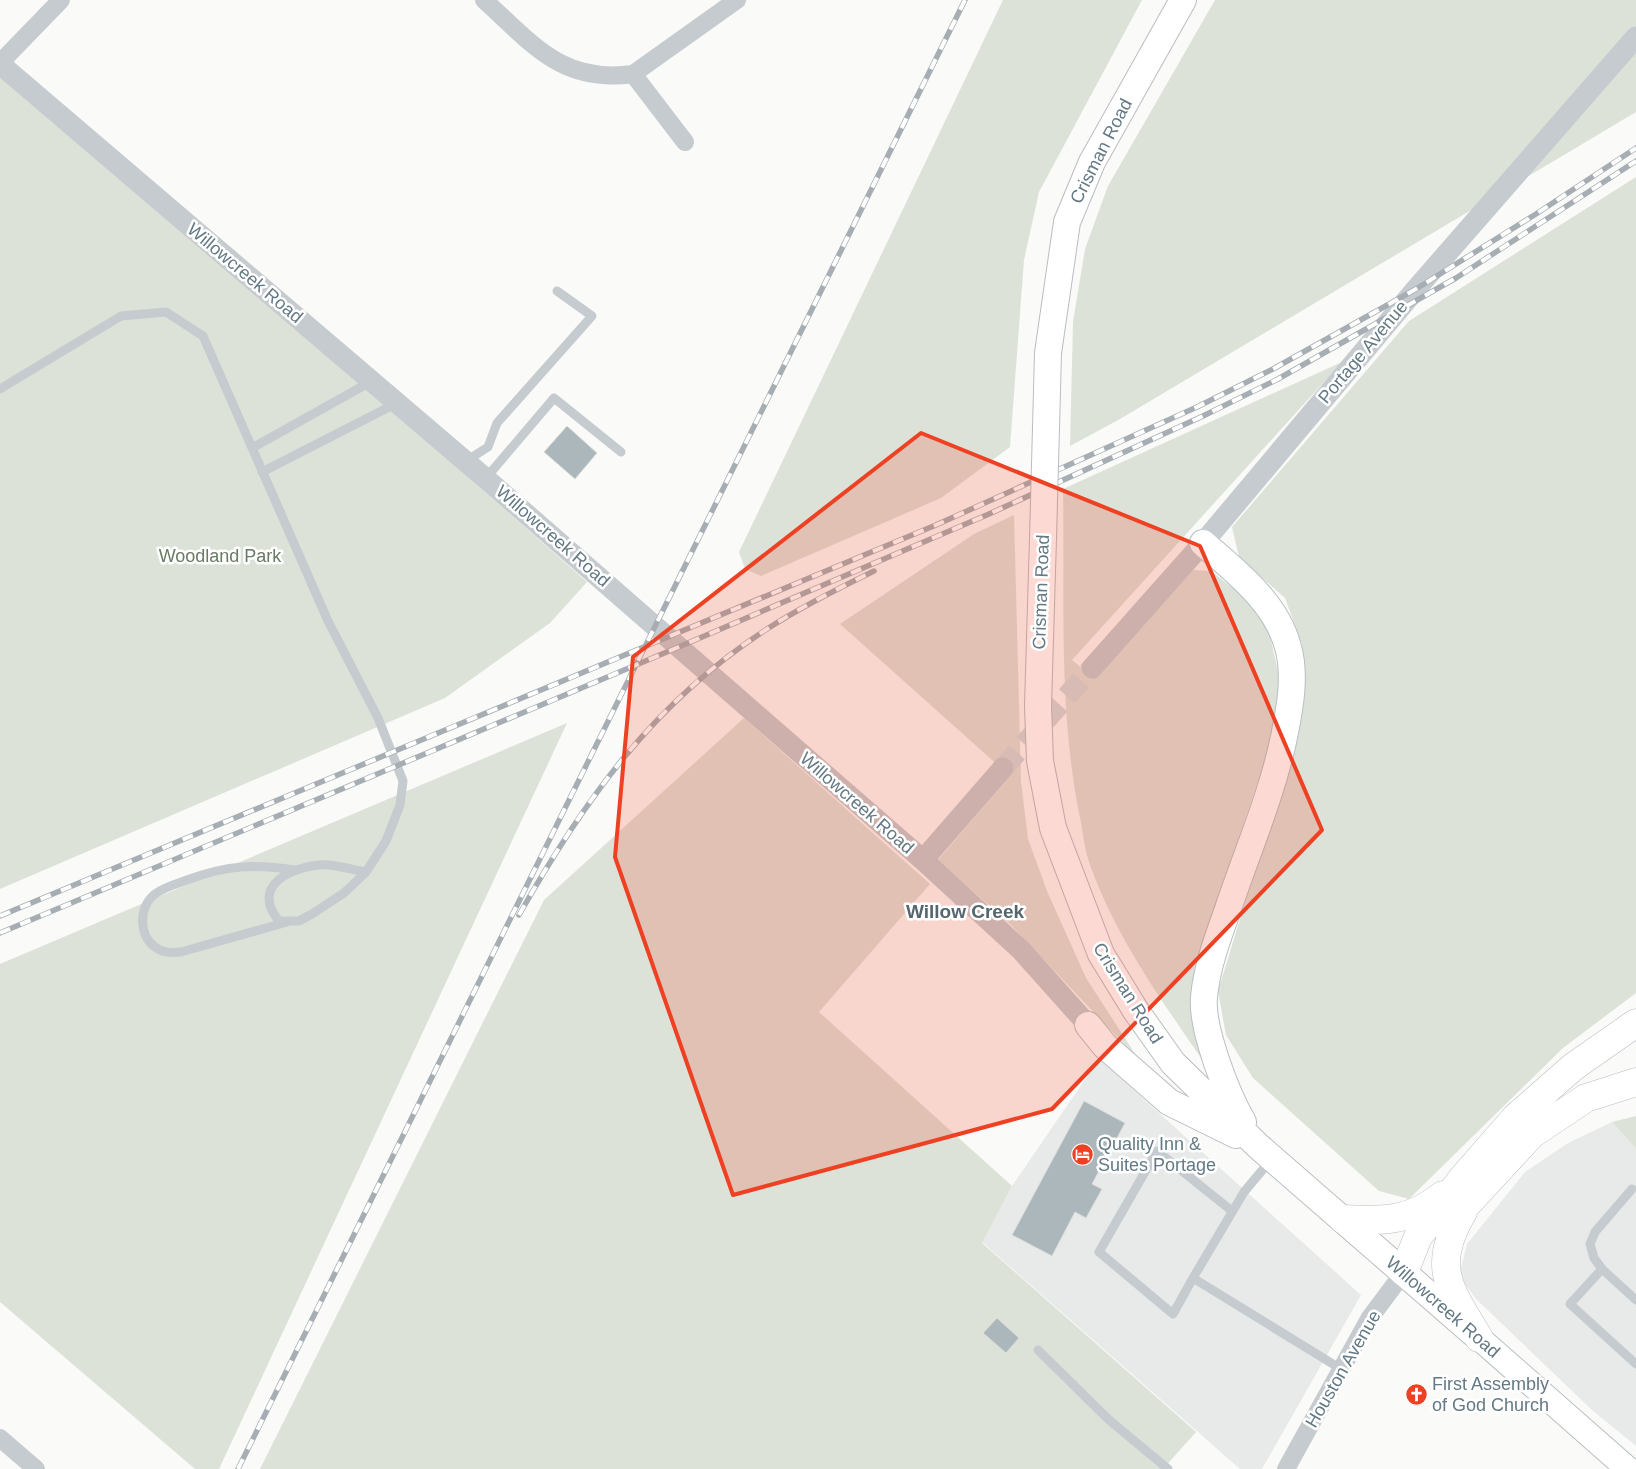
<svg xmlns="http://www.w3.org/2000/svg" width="1636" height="1469" viewBox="0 0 1636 1469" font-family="Helvetica,sans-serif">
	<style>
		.built { fill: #e8eae9 }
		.green { fill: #dce2d8 }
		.building { fill: #abb7bb; stroke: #dcdcda }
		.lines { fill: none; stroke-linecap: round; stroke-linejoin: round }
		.tertiary-tunnel { stroke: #d4dadb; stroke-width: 21; stroke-dasharray: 21 11; stroke-linecap: butt }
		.secondary-casing { stroke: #b7bfc2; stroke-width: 26 }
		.primary-casing { stroke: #b8bec2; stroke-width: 28 }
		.motorway-casing { stroke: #b8bdc0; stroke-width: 29 }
		.service { stroke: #c5cbce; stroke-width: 9 }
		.minor { stroke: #c5cbce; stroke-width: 18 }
		.tertiary { stroke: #c5cbce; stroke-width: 21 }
		.secondary { stroke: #fff; stroke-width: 24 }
		.primary { stroke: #fff; stroke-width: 26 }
		.motorway { stroke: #fff; stroke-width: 28 }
		.rail-casing { stroke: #a6aeb3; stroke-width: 5.5 }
		.rail { stroke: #fff; stroke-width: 4; stroke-dasharray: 11; stroke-linecap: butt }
		.primary-bridge-casing { stroke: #b8bec2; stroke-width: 28; stroke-linecap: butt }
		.primary-bridge { stroke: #fff; stroke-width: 26 }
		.marked { fill: #ee4124; fill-opacity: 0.2; stroke: #ee4124; stroke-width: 4; stroke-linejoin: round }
		.labels { text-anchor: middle; stroke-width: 5; stroke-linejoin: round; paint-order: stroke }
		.street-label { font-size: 18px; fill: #637984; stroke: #fff }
		.park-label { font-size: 18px; fill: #697b63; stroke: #fff }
		.poi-label { font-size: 18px; fill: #637984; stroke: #fff; text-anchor: start }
		.neighbourhood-label { font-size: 19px; font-weight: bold; fill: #56666f; stroke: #fff }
	</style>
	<rect width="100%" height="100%" fill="#fafaf8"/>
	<path class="built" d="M1099,1059l262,236 -99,174h-22l-258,-227 30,-56z
		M1612,1122l24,27v297l-44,-36 -116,-111 -17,-23 8,-32 58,-72 43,-29z"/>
	<path class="green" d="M1003,0h139l-103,192 -15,68 -14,187 -69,51 -180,78 -16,-7 -6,-17z
		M1215,0h421v112l-516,307 -50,27 3,-124 12,-73 23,-63z
		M0,64l587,518 -37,41 -105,75 -445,191z
		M1636,177v816l-73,55 -154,151 -30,-8 -126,-113 -27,-43 -8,-44 83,-271 1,-76 -17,-46 -46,-41 -7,-30 177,-206z
		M1342,362l-270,298 22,18 99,-108 18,1 32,25 26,35 11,50 -7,56 -71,208 1,116c-43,-63 -87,-124 -113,-196 -6,-16 -7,-35 -11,-52 -21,-106 -14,-217 -16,-324z
		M1014,515l7,267 7,57 19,52 39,87 53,82 -127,-134 -74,-66 72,-84 -170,-152 134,-90z
		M744,718l186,166 -111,128 193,174 -30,57 214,189 -33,37h-903l284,-569z
		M567,723l-348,746h-24l-195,-167v-338z
		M1636,1116v33l-24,-27z"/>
	<path class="building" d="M567,426l30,27 -22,26 -31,-27z
		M1084,1101l41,22 -33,61 10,5 -16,29 -11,-6 -23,44 -40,-21z
		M997,1318l22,20 -13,15 -23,-20z"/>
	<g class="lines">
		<path class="tertiary-tunnel" d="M1003,768l89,-100"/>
		<defs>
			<path id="secondary" d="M1479,1338l149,131"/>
			<path id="primary" d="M1046,428l2,-75 19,-131 25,-60 91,-162
				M1043,538l-5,168 2,55 13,67 48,126 35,57 37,52 85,83 215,187
				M1203,543c33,29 73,59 85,104 8,28 2,61 -4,90 -12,58 -37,115 -56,172 -10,28 -21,57 -24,88 -3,31 23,98 39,125
				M1088,1025l17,21 64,56 67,33"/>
			<path id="motorway" d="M1463,1212c-33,55 -13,78 16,126
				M1343,1219c41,2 66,3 100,-24
				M1446,1227l86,-93 54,-36 50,-16
				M1404,1272l14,-35 43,-57 54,-62 58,-51 63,-44"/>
		</defs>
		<use href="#secondary" class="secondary-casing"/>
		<use href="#primary" class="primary-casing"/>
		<use href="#motorway" class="motorway-casing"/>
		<path class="service" d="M0,389l121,-73 45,-4 37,24 125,285 50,97 25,63 -3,24 -14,36 -20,31 -22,21 -32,21 -13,7h-20c-28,-34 9,-53 40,-56 14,-2 32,5 47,7
			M252,448l120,-67
			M466,461l22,-14 9,-24 95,-107 -35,-25
			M262,472l135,-69
			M486,478l68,-80 67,54
			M287,922l-106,30c-10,1 -18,1 -26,-5 -17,-12 -16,-41 0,-53 9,-7 21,-10 32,-14 40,-15 66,-16 108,-10
			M1270,1161l-26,31 -51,86 148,91
			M1602,1269l-8,-11 -4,-14 5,-12 37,-43
			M1193,1278l-20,36 -74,-62 58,-101 75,60
			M1636,1300l-34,-31 -32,35 66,60
			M1038,1350l70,69 60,50"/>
		<path class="minor" d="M484,0c48,43 77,84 149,74l104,-74
			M0,63l61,-63
			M633,74l52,68
			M0,1438l36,31
			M1286,1469l83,-150 35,-47"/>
		<path class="tertiary" d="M0,64l485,414 438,382 98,90 67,75
			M1092,668l111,-125 213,-254 220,-252
			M923,860l80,-92"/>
		<use href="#secondary" class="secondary"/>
		<use href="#primary" class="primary"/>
		<use href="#motorway" class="motorway"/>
		<defs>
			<path id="rail" d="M519,915c65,-115 135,-213 248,-286 34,-22 70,-40 107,-58
				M0,916l936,-391 261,-118 76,-38 143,-80 120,-75 100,-66
				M0,933l681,-287 308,-132 214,-98 75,-37 178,-101 180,-117
				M238,1469l727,-1469"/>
		</defs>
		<use href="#rail" class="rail-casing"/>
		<use href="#rail" class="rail"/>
		<defs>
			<path id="primary-bridge" d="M1043,538l3,-110"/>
		</defs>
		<use href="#primary-bridge" class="primary-bridge-casing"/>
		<use href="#primary-bridge" class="primary-bridge"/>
	</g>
	<path class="marked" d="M921,433l279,113 122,284 -270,279 -319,86 -118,-338 18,-200z"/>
	<defs>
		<symbol id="hotel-disc" viewBox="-11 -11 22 22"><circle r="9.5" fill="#ee4124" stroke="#fff"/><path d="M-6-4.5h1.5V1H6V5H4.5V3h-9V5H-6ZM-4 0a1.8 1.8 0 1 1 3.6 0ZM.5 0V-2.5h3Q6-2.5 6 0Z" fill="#fff"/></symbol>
		<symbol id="church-disc" viewBox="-11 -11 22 22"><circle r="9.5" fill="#ee4124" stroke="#fff"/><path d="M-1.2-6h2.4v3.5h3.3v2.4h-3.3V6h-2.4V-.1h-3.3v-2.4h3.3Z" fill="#fff"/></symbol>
	</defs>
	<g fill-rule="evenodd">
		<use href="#hotel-disc" x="1070" y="1142" width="25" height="25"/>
		<use href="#church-disc" x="1404" y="1382" width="25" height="25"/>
	</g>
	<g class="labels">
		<g class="street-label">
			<text transform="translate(1101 151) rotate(-63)" y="6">Crisman Road</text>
			<text transform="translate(245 273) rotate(40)" y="6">Willowcreek Road</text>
			<text transform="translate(1363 352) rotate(-50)" y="6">Portage Avenue</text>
			<text transform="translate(553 536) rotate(41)" y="6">Willowcreek Road</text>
			<text transform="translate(1041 592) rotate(-88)" y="6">Crisman Road</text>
			<text transform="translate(857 803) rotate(41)" y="6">Willowcreek Road</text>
			<text transform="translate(1128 993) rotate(58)" y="6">Crisman Road</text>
			<text transform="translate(1443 1307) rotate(41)" y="6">Willowcreek Road</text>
			<text transform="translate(1343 1369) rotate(-60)" y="6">Houston Avenue</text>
		</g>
		<g class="park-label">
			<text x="220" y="562">Woodland Park</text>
		</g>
		<g class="poi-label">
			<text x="1098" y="1150">Quality Inn &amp;<tspan x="1098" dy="21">Suites Portage</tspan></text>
			<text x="1432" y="1390">First Assembly<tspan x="1432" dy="21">of God Church</tspan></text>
		</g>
		<g class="neighbourhood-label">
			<text x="965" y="918">Willow Creek</text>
		</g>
	</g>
</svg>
